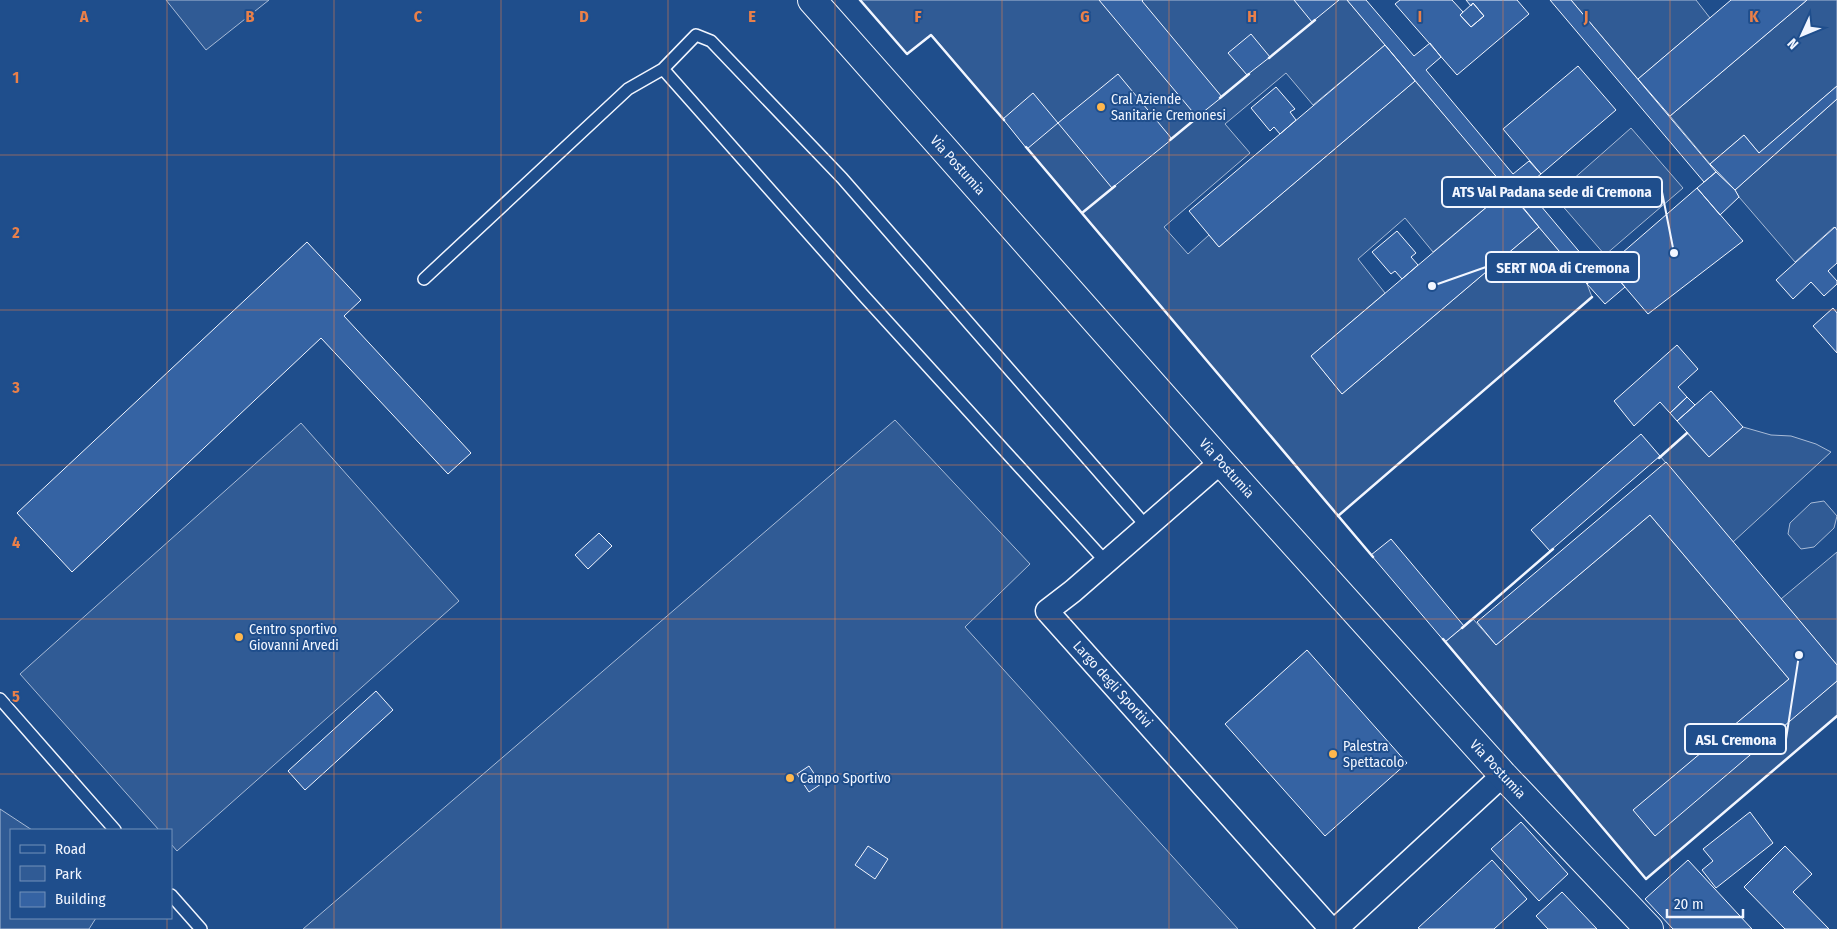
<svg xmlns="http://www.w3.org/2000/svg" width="1837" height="929" viewBox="0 0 1837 929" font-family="'Fira Sans Condensed',sans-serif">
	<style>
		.park { fill: #305b95; stroke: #a8bbd7 }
		.building { fill: #3563a3; stroke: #f2f6ff }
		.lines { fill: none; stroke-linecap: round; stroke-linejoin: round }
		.service-casing { stroke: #f2f6ff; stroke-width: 14 }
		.minor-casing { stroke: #f2f6ff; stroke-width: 25 }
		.tertiary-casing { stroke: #f2f6ff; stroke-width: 30 }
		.service { stroke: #1f4e8c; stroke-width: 11 }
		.minor { stroke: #1f4e8c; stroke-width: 22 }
		.tertiary { stroke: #1f4e8c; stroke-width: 28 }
		.wall { stroke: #f2f6ff; stroke-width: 2.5 }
		.grid { fill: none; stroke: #ea8049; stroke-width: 1; stroke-opacity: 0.55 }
		.poi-dot { fill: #ffb74d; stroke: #1f4e8c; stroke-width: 2 }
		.labels { text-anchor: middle; stroke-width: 4; stroke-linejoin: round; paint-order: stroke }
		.poi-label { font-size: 14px; fill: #f2f6ff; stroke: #1f4e8c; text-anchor: start }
		.street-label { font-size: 14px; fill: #f2f6ff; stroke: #1f4e8c }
		.grid-label { font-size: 16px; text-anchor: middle; font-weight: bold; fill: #ea8049; stroke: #1f4e8c; stroke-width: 4; stroke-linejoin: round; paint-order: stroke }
		.leader { fill: none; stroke: #f2f6ff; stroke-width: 2 }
		.callout-dot { fill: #f2f6ff; stroke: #1f4e8c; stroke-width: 2 }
		.callout { fill: #1f4e8c; stroke: #f2f6ff; stroke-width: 2 }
		.callout-label { font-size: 15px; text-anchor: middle; font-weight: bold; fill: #f2f6ff }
	</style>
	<rect width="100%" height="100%" fill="#1f4e8c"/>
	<path class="park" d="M166,0h103l-63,50z
		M860,0h487l38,45 -72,60 -27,-32 -61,51 25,29 -86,74 24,27 21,-19 10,12 196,-166 93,108 -75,63 -28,-34 -47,41 27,34 -74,63 31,38 197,-167 48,57 5,13 -254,219 -406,-481 -25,19z
		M1571,0h125l14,18 -72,61z
		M1807,0h30v86l-78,67 -15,-18 -34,29 -40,-48z
		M1837,99v131l-3,-3 -39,35 -56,-65 -4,-7z
		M1631,128l52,60 -78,67 -51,-59z
		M895,420l135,144 -65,63 273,302h-935z
		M301,423l158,178 -282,250 -6,-7v-14h-12l-139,-156z
		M1743,427l28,8 20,1 25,8 15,8 -98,90 -73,-86 27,-23 22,24z
		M1824,501l13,15 -3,12 -20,19 -13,2 -13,-15 2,-11 21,-20z
		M1650,515l139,164 -155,131 20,25 183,-154v35l-191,163 -201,-237 28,-23 23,26z
		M1837,552v113l-56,-66z
		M0,809l32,21h-21v88h85l-7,11h-89z"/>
	<path class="building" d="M1099,0h44l-1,1 80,96 -25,20z
		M1294,0h45l-27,22z
		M1347,0h19l48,56 16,-13 11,14 -15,13 87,104 16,-13 12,13 -16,13 73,87 -11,10z
		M1400,0h52l11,12 -3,3 11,12 13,-11 -11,-13 -2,3 -5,-6h51l12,14 -72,61 -62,-71z
		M1550,0h21l145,172 -12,10z
		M1731,0h76l-137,116 -32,-37z
		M1473,3l11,13 -13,11 -11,-12z
		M1251,34l19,23 -23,18 -19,-22z
		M1385,45l30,36 -196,166 -30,-36z
		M1578,66l38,44 -75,64 -38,-45z
		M1118,74l54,65 -60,49 -54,-65z
		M1837,86v13l-102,91 -25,-26 34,-29 15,18z
		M1276,87l19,22 -5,3 6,8 -16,14 -6,-7 -4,4 -19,-23z
		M1033,93l25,30 -31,26 -24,-30z
		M1716,172l19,18 4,7 -19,18 -23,-27z
		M1697,188l46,53 -95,73 -41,-48z
		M1508,189l31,38 -197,167 -31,-38z
		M1835,227l2,3v33l-9,8 9,10v3l-13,12 -13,-14 -18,17 -17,-19z
		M1397,231l19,22 -5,4 7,8 -16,14 -7,-8 -4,3 -19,-22z
		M307,242l54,58 -17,16 127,137 -23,21 -127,-136 -249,234 -55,-59z
		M1607,266l18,21 -20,17 -18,-20z
		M1833,308l4,5v40l-24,-27z
		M1677,345l21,24 -20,18 9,10 -17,16 -10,-11 -26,24 -20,-25z
		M1711,391l32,36 -34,30 -32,-36z
		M1687,397l8,8 -18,16 -7,-8z
		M1641,434l19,22 -110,95 -19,-21z
		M1666,462l171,203v16l-182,155 -22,-26 156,-131 -139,-164 -154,130 -19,-23z
		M599,533l13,13 -24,23 -13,-14z
		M1391,539l73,87 -19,16 -74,-87z
		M1307,650l100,113 -82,73 -100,-112z
		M376,691l17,19 -88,80 -17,-19z
		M809,766l12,18 -12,8 -12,-18z
		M1750,812l23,31 -57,45 -14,-18 11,-9 -10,-12z
		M1521,822l47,52 -29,27 -48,-52z
		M868,846l20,13 -13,20 -20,-14z
		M1785,846l27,28 -19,18 36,37h-44l-41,-42z
		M1492,860l35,39 -33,30h-74l-2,-1z
		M1688,860l64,69h-79l-28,-30z
		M1562,892l35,37h-49l-12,-13z"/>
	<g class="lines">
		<defs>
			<path id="service" d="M663,69l200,226 243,267
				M424,279l204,-190 35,-20 33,-34 15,6 131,137 305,349
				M0,699l115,131
				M171,895l30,34"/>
			<path id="minor" d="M1221,462l-148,129 -26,20 284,318
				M1336,929l167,-154"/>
			<path id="tertiary" d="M812,0l409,462 282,313 146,154"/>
		</defs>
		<use href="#service" class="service-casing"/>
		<use href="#minor" class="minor-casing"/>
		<use href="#tertiary" class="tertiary-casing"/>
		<use href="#service" class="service"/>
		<use href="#minor" class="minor"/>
		<use href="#tertiary" class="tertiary"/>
		<path class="wall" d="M860,0l47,54 24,-19 73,85
			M1269,58l46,-38
			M1220,98l29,-24
			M1170,140l29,-24
			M1026,147l347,410
			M1082,213l33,-27
			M1659,458l28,-25
			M1338,516l254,-219
			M1462,628l91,-79
			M1443,639l203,240 191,-163"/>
	</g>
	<path class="grid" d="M167,0v830M334,0v929M501,0v929M668,0v929M835,0v929M1002,0v929M1169,0v929M1336,0v929M1503,0v929M1670,0v929M0,155h1837M0,310h1837M0,465h1837M0,619h1837M0,774h1837M167,918v11"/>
	<g class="poi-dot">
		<circle cx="1101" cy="107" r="5"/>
		<circle cx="239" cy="637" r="5"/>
		<circle cx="1333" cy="754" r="5"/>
		<circle cx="790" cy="778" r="5"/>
	</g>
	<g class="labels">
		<g class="poi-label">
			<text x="1111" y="104">Cral Aziende<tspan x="1111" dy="16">Sanitarie Cremonesi</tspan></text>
			<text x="249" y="634">Centro sportivo<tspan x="249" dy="16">Giovanni Arvedi</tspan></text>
			<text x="1343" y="751">Palestra<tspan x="1343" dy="16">Spettacolo</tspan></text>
			<text x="800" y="783">Campo Sportivo</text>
		</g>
		<g class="street-label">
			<text transform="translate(958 165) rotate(48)" y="5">Via Postumia</text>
			<text transform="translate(1227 468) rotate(48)" y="5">Via Postumia</text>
			<text transform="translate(1113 684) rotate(48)" y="5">Largo degli Sportivi</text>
			<text transform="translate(1498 769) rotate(47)" y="5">Via Postumia</text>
		</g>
	</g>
	<g class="grid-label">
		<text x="84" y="22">A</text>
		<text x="250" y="22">B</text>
		<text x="418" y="22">C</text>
		<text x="584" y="22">D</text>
		<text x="752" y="22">E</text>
		<text x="918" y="22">F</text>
		<text x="1085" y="22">G</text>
		<text x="1252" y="22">H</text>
		<text x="1420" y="22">I</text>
		<text x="1586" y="22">J</text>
		<text x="1754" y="22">K</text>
		<text x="16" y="83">1</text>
		<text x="16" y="238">2</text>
		<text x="16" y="393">3</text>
		<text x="16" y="548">4</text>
		<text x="16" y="702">5</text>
	</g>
	<path class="leader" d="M1674 253L1662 192M1432 286L1486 267M1799 655L1786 739"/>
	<g class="callout-dot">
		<circle cx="1674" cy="253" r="5"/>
		<circle cx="1432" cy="286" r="5"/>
		<circle cx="1799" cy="655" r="5"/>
	</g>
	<g class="callout">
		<rect x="1442" y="177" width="220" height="30" rx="5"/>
		<rect x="1486" y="252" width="153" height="30" rx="5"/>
		<rect x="1685" y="724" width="101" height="30" rx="5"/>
	</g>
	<g class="callout-label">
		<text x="1552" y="197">ATS Val Padana sede di Cremona</text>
		<text x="1563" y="273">SERT NOA di Cremona</text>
		<text x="1736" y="745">ASL Cremona</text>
	</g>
	<rect x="10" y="829" width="162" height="90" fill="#1f4e8c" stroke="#7391ba"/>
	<rect x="20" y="845" width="25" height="8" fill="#1f4e8c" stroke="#7391ba"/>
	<text x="55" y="854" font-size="15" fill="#f2f6ff">Road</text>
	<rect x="20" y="866" width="25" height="15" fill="#305b95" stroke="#7391ba"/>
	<text x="55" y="879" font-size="15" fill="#f2f6ff">Park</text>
	<rect x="20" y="892" width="25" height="15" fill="#3563a3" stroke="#7391ba"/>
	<text x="55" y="904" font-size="15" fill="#f2f6ff">Building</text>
	<g transform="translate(1802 35) rotate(226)" stroke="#1f4e8c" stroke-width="4" paint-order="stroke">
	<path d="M0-4L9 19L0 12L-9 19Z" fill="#f2f6ff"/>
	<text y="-8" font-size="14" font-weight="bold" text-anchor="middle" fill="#f2f6ff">N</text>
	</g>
	<path d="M1667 909v8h76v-8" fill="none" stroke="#f2f6ff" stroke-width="2.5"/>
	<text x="1674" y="909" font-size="15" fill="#f2f6ff" stroke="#1f4e8c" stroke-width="4" paint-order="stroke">20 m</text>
</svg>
